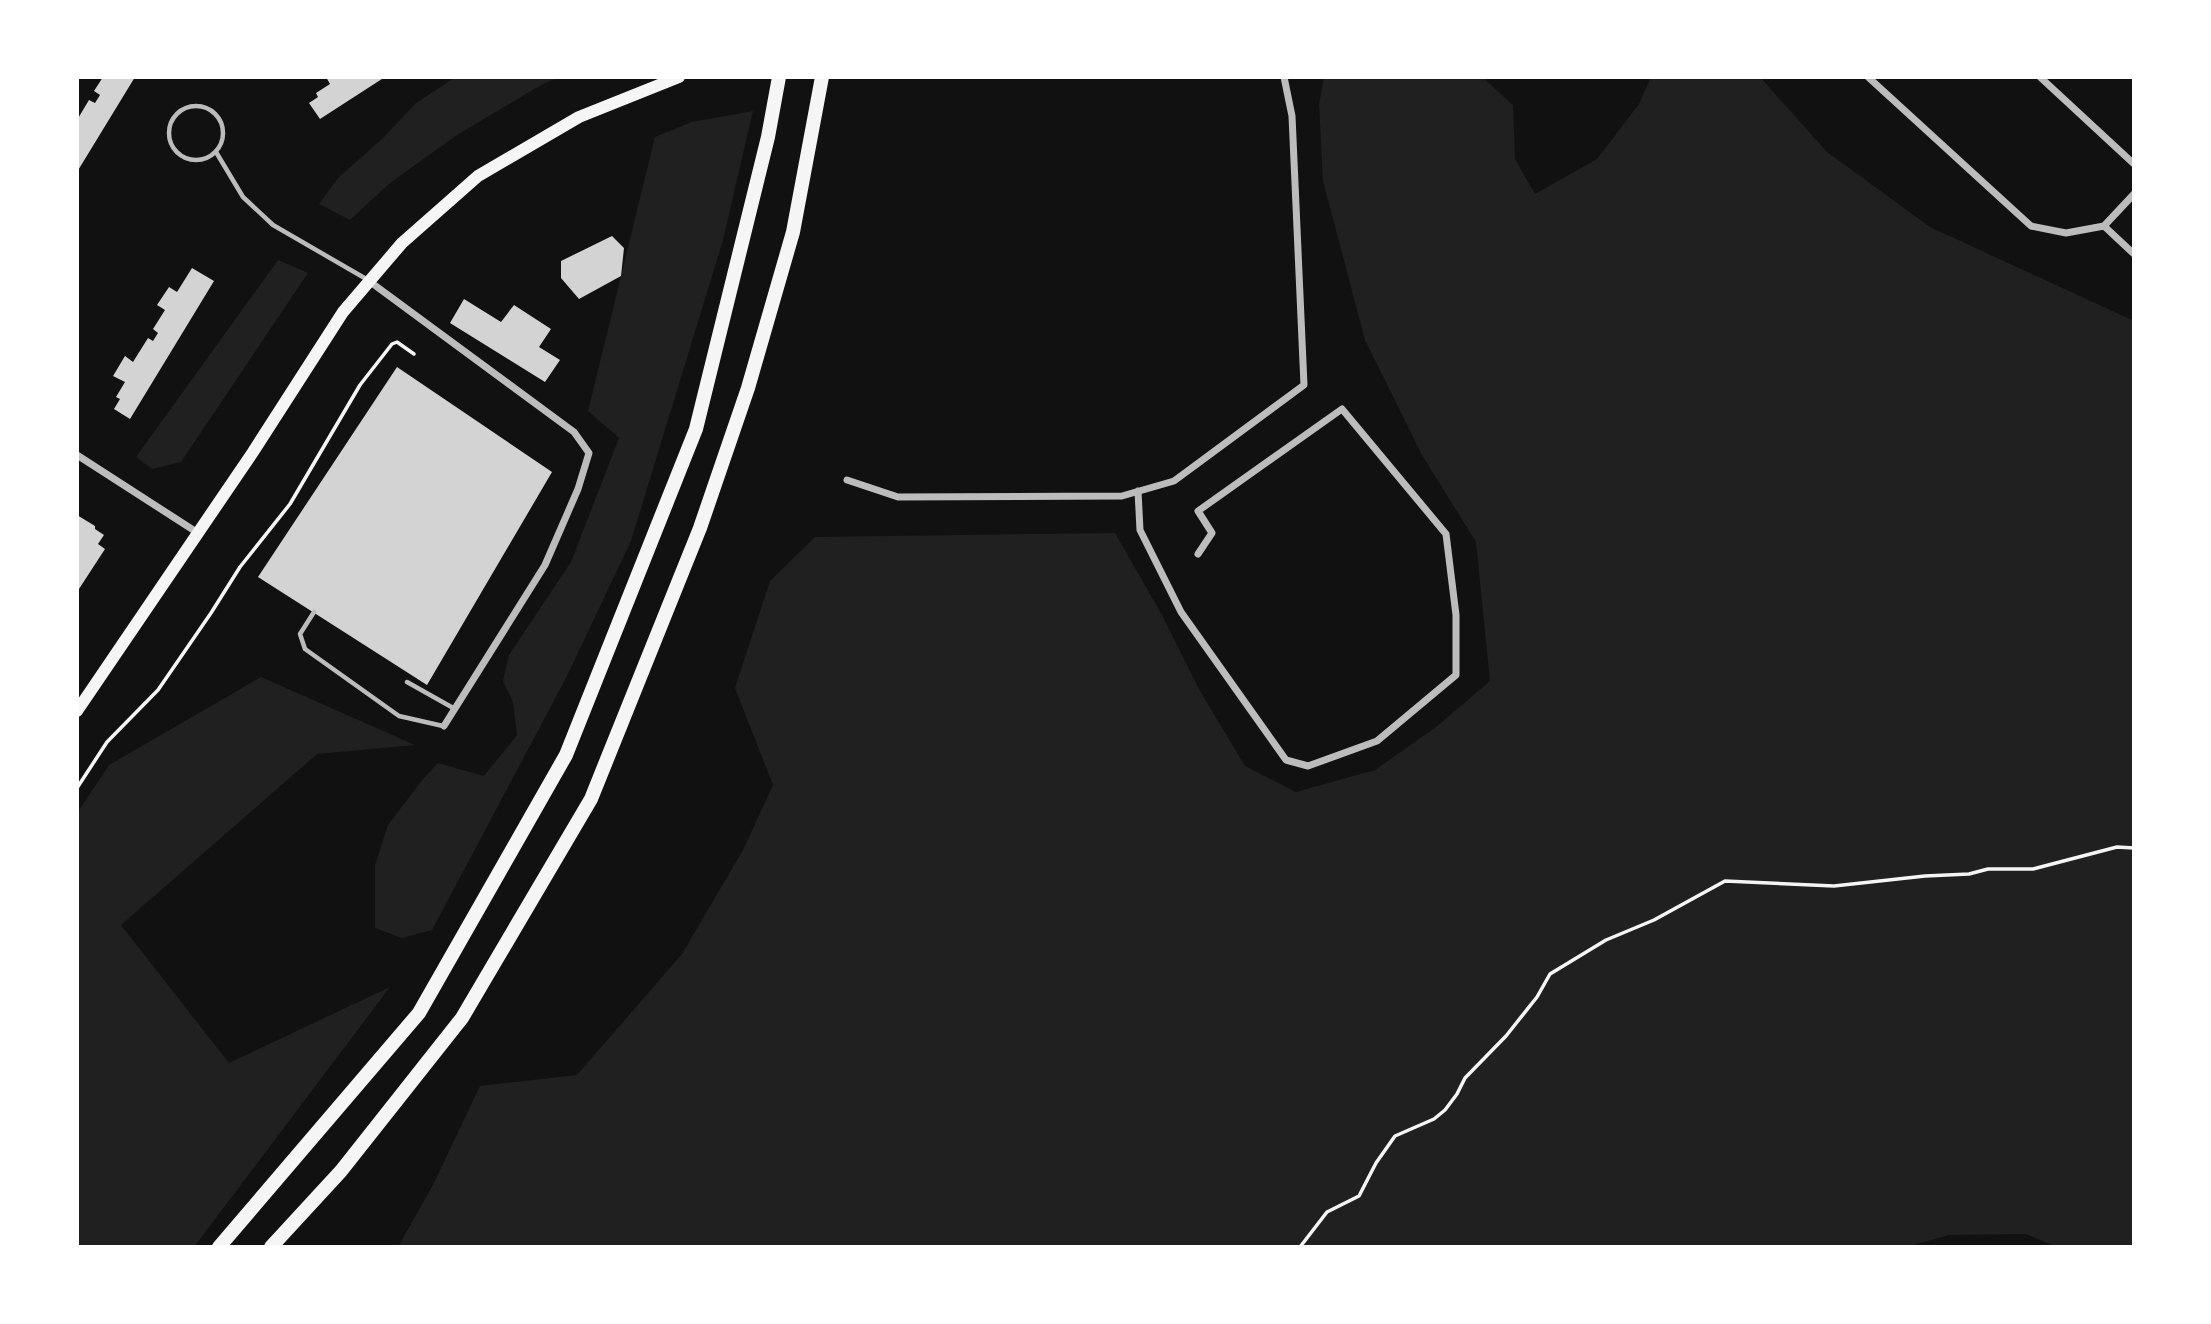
<svg xmlns="http://www.w3.org/2000/svg" width="2211" height="1324" font-family="Jost,sans-serif">
	<style>
		.green { fill: #202020 }
		.building { fill: #d3d3d3 }
		.lines { fill: none; stroke-linecap: round; stroke-linejoin: round }
		.path { stroke: #f5f5f5; stroke-width: 3.5 }
		.service { stroke: #bcbcbc; stroke-width: 4.5 }
		.minor { stroke: #bcbcbc; stroke-width: 7 }
		.secondary { stroke: #f5f5f5; stroke-width: 12 }
		.trunk { stroke: #f5f5f5; stroke-width: 14 }
	</style>
	<rect width="100%" height="100%" fill="#111"/>
	<path class="green" d="M456,77h103l-18,8 -84,50 -67,48 -40,37 -31,-16 19,-26 45,-40 33,-35z
		M1324,77h158l31,28 2,54 20,35 62,-35 42,-55 12,-27h109l67,75 103,75 204,94v926h-77l-31,-13 -77,1 -43,12h-1508l35,-62 47,-99 97,-11 105,-121 61,-104 30,-65 -38,-97 35,-107 45,-44 300,-4 47,82 38,76 45,75 51,26 79,-22 61,-43 54,-46 -14,-139 -54,-87 -57,-115 -42,-159 -4,-77z
		M753,111l-30,129 -92,301 -64,135 -135,254 -30,8 -27,-10v-63l13,-40 35,-46 15,-16 46,13 33,-41 -4,-33 -10,-21 6,-26 62,-93 48,-124 -31,-27 67,-274 37,-15z
		M278,260l30,13 -127,189 -29,7 -16,-12z
		M261,677l154,68 -98,9 -196,171 108,138 161,-76 -196,260h-117v-434l32,-48z"/>
	<path class="building" d="M103,77h32l-58,95v-52l12,-20 6,3 5,-8 -6,-4z
		M326,77h59l-65,42 -11,-16 9,-6 -2,-4 14,-9z
		M612,236l12,12 -3,28 -42,23 -18,-21v-17z
		M192,268l22,13 -84,138 -16,-10 6,-10 -4,-2 9,-15 -12,-6 12,-20 8,6 15,-24 5,3 5,-8 -5,-4 12,-19 -8,-5 12,-18 8,5z
		M464,299l37,23 13,-17 37,24 -12,18 21,13 -15,22 -95,-59z
		M397,367l155,105 -125,213 -169,-108z
		M77,515l18,11v3l9,6 -6,9 7,5 -28,43z"/>
	<g class="lines">
		<path class="path" d="M77,788l30,-46 51,-52 53,-77 29,-46 50,-63 70,-119 32,-41 5,-2 17,12
			M1300,1247l27,-35 32,-16 17,-33 19,-27 39,-17 11,-9 12,-16 8,-16 41,-42 31,-39 13,-23 56,-34 48,-20 71,-39 109,5 91,-10 44,-2 19,-5h45l84,-22 17,1"/>
		<path class="service" d="M169 133a27 27 0 1 1 54 0a27 27 0 1 1-54 0Z
			M216,152l27,45 30,28 95,55
			M314,612l-14,22 5,15 94,67 44,10
			M407,682l48,27"/>
		<path class="minor" d="M1868,77l163,149 35,7 38,-7 30,-32
			M2040,77l94,87
			M2104,226l30,28
			M369,281l205,151 15,21 -11,36 -33,76 -101,161
			M77,455l121,78
			M847,480l51,17 224,-1 52,-15 130,-96 -12,-269 -8,-39
			M1138,491l2,39 41,82 105,148 22,6 69,-25 79,-66v-60l-10,-81 -104,-125 -144,102 14,22 -14,21"/>
		<path class="secondary" d="M77,711l176,-259 90,-140 59,-69 76,-67 101,-59 100,-40"/>
		<path class="trunk" d="M219,1247l200,-234 147,-258 130,-326 72,-292 11,-60
			M271,1247l70,-76 121,-153 129,-219 109,-271 48,-140 45,-156 29,-155"/>
	</g>
	<rect width="2211" height="1324" fill="none" stroke="#ffffff" stroke-width="158"/>
</svg>
